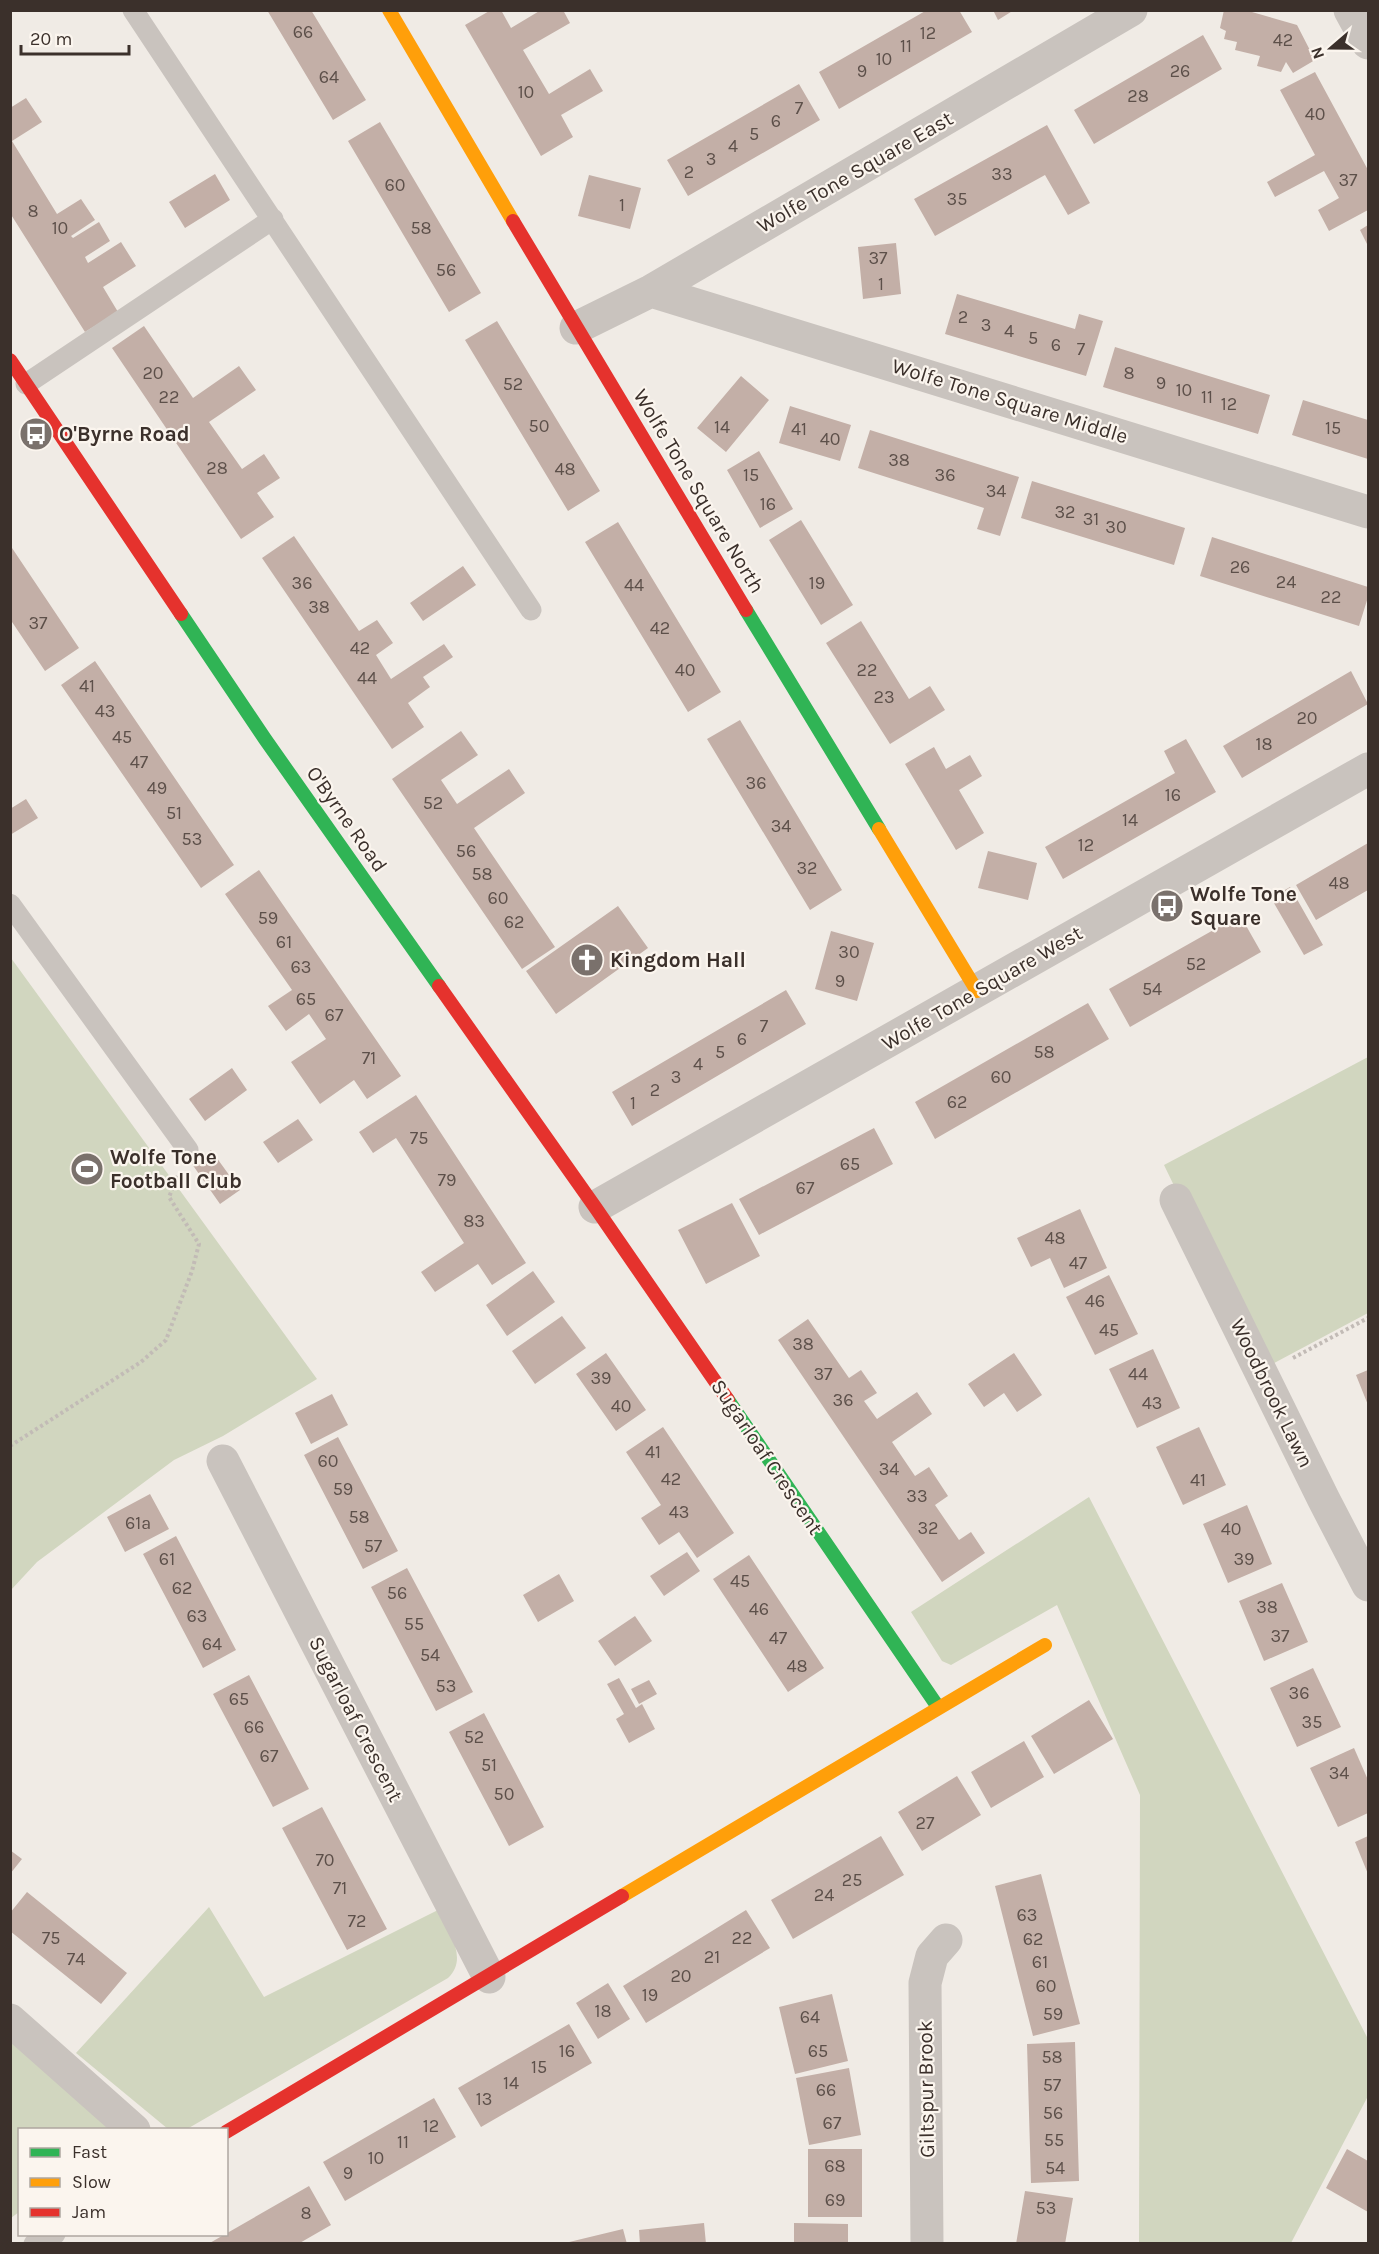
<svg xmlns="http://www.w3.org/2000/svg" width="1379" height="2254" font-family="Karla,sans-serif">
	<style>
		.green { fill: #d1d6bf }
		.building { fill: #c3afa7 }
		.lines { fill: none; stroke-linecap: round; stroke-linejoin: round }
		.path { stroke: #c2bbb6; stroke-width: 4; stroke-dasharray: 3 3; stroke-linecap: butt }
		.lane { stroke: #c9c3be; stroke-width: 21 }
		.street { stroke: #c9c3be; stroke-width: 33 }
		.fast { stroke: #30b455; stroke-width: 14 }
		.slow { stroke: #ff9f0a; stroke-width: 14 }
		.jam { stroke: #e5322d; stroke-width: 14 }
		.labels { text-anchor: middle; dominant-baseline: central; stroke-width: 4.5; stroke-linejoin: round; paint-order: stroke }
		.number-label { font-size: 18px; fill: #5d504a }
		.street-label { font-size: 21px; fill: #3b302b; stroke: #fbf5ee }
		.poi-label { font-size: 21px; font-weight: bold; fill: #3b302b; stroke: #fbf5ee; text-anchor: start }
	</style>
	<rect width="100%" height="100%" fill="#f0ebe5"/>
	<path class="green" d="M11,958l306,421 -94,57 -49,24 -137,102 -26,28z
		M1368,1057v256l-105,56 -99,-204z
		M1089,1497l279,542v57l-77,147h-152l1,-448 -83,-190 -106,60 -9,-4 -31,-49z
		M209,1907l55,90 174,-87c10,21 31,48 10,68l-261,151h-19l-92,-76z
		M11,2040l108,89 -99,1 -1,82 -8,6z"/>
	<path class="building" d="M267,10h44l55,90 -33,20z
		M491,10h10l10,18 30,-18h22l7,13 -47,27 26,44 41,-25 13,22 -42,24 12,22 -32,19 -76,-131z
		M927,10h32l13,22 -133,77 -20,-37z
		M993,10h21l-16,10z
		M1224,10h21l52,15 18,35 -22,13 -7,-11 -5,10 -24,-6 3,-10 -25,-6 2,-8 -13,-3 2,-8 -6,-3z
		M1203,35l19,34 -128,75 -20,-34z
		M1315,72l53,98v40l-39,21 -11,-21 21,-12 -15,-27 -49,26 -8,-15 48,-27 -35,-65z
		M799,84l21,36 -132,76 -21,-36z
		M26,98l16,24 -30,19 45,73 24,-15 14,21 -24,16 2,2 26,-16 11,19 -25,16 3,6 33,-21 15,24 -33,21 15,25 -33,20 -75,-119v-105z
		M380,122l101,171 -32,19 -101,-171z
		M1047,125l43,78 -22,12 -23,-40 -110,61 -21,-37z
		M215,174l15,26 -45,28 -16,-26z
		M589,175l52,13 -11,41 -52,-13z
		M1368,225v21l-8,-16z
		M896,243l5,51 -38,5 -5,-52z
		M957,294l118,35 4,-15 24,7 -17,55 -141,-42z
		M497,321l103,170 -32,20 -103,-171z
		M144,326l49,72 46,-32 17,24 -47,32 33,47 22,-15 16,24 -23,15 17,24 -33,22 -129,-191z
		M1115,347l155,48 -12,39 -155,-47z
		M741,376l28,24 -43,52 -29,-24z
		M1303,400l65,20v39l-76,-24z
		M790,406l61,19 -11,36 -61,-18z
		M870,430l149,47 -19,59 -23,-7 7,-21 -126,-40z
		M759,451l34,58 -33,19 -33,-58z
		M1032,481l153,47 -11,37 -153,-47z
		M801,520l52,85 -32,20 -52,-85z
		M618,522l103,170 -33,20 -103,-170z
		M294,536l65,95 18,-11 16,23 -17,12 15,24 53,-35 9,13 -30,20 7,10 -22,16 16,24 -32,22 -130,-191z
		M1212,537l156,50v10l-9,29 -159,-50z
		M10,545l69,103 -34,23 -35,-52z
		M463,566l13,19 -53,36 -13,-18z
		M861,621l48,78 21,-13 15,24 -55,34 -64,-101z
		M95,661l139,204 -33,23 -140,-203z
		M1351,671l17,33 -126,74 -19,-32z
		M740,720l102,170 -32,20 -103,-171z
		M461,731l17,24 -37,25 16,24 52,-35 16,24 -51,35 81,119 -33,22 -130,-190z
		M1186,739l30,53 -153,87 -18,-32 130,-74 -11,-22z
		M934,747l12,22 24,-14 12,21 -23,14 25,43 -28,17 -51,-86z
		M26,799l12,19 -28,17v-26z
		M1368,843v47l-52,30 -20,-35z
		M988,851l49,12 -9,37 -50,-12z
		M259,870l142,206 -34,23 -13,-19 -34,24 -29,-42 35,-23 -17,-25 -23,17 -18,-25 24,-16 -67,-96z
		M1290,887l33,58 -19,10 -33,-57z
		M618,906l30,42 -92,66 -30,-43z
		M1240,915l21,37 -131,75 -21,-38z
		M831,931l43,12 -17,58 -42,-12z
		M786,990l20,34 -174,102 -20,-34z
		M1088,1003l21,36 -174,100 -20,-37z
		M232,1068l15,22 -42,31 -16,-22z
		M416,1095l110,168 -34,22 -14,-21 -43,28 -14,-20 43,-29 -68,-105 -23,15 -14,-21z
		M298,1119l15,21 -35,23 -15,-21z
		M874,1128l19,36 -134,71 -20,-36z
		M211,1150l29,40 -20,14 -28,-40z
		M732,1203l28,53 -54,28 -28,-54z
		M1080,1209l27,59 -43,20 -14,-30 -19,9 -14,-29z
		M533,1271l22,31 -48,34 -21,-31z
		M1109,1275l29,59 -43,21 -29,-58z
		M562,1316l24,32 -51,36 -23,-33z
		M808,1319l41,59 12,-8 16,23 -13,8 13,18 40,-27 15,22 -40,28 23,34 14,-9 19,29 -13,9 24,35 12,-8 14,21 -43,29 -164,-242z
		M1153,1349l27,59 -43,20 -28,-59z
		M606,1353l40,57 -30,21 -40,-57z
		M1014,1353l28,42 -25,17 -13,-19 -20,14 -16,-23z
		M1368,1370v35l-12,-30z
		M332,1394l16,31 -37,19 -16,-31z
		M663,1427l71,106 -37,25 -18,-26 -20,13 -18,-27 20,-13 -35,-53z
		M1199,1427l27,58 -43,20 -27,-58z
		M338,1437l60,114 -35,18 -59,-114z
		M150,1494l19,35 -44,23 -18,-35z
		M1247,1505l25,59 -44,19 -25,-59z
		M176,1536l60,114 -33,18 -60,-114z
		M687,1552l13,19 -36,25 -14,-20z
		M749,1555l75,113 -36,24 -75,-113z
		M407,1568l66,124 -37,19 -65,-124z
		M559,1574l15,27 -36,21 -15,-27z
		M1282,1583l26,59 -44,19 -25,-60z
		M635,1616l17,25 -37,25 -17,-25z
		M1313,1668l28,59 -44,20 -27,-59z
		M249,1675l60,114 -36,18 -60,-113z
		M619,1678l17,30 6,-4 13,25 -26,14 -13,-24 8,-5 -17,-30z
		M649,1680l8,14 -18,10 -8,-15z
		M1089,1700l24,39 -59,35 -23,-38z
		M484,1713l60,114 -35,19 -60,-114z
		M1024,1741l20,36 -53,31 -20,-36z
		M1354,1748l14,32v33l-30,14 -28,-59z
		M957,1776l24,39 -59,36 -24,-39z
		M322,1807l65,122 -40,21 -65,-122z
		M881,1836l23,39 -111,64 -22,-39z
		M1368,1836v38l-13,-32z
		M10,1850l12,9 -12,15z
		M1041,1874l39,150 -47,12 -38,-150z
		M27,1892l100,81 -26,31 -91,-73v-18z
		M746,1910l24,38 -124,75 -23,-37z
		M608,1983l22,36 -32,20 -22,-36z
		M832,1994l16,67 -53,13 -16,-67z
		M569,2024l23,39 -111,64 -23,-39z
		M1075,2042l4,139 -48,2 -4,-139z
		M849,2068l12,67 -52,10 -13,-67z
		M434,2098l22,39 -111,64 -22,-39z
		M808,2149h54v68h-54z
		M1347,2149l21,12v51l-42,-24z
		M309,2186l22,39 -33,19h-90z
		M1025,2191l48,7 -8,46h-49z
		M704,2223l2,21h-66l-1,-14z
		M794,2223l54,1v20h-54z
		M623,2229l4,15h-62v-1z"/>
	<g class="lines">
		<path class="path" d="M1293,1358l75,-40
			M10,1446l131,-84 25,-22 26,-69 7,-27 -30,-47 9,-22"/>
		<path class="lane" d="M133,10l398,600
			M26,384l247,-165
			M10,904l178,246
			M34,2244l21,-10"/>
		<path class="street" d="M1350,10l18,33
			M651,291l717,221
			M576,328l75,-37 480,-281
			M1176,1200l148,300 44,85
			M595,1207l773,-438
			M223,1461l266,516
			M10,2020l124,110
			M927,2244l-2,-261 7,-27 14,-16"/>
		<path class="fast" d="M746,610l133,219
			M181,614l84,125 174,247
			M728,1400l210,307"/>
		<path class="slow" d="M389,10l124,211
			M879,829l98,162
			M622,1896l423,-251"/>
		<path class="jam" d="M513,221l233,389
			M10,360l171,254
			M439,986l156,221 133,193
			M226,2132l396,-236"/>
	</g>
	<defs>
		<symbol id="bus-disc" viewBox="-11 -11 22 22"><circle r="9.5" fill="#7a716c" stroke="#fbf5ee"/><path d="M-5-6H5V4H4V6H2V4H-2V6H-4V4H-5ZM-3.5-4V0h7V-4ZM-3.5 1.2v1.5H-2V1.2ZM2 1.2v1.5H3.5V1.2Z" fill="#fff"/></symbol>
		<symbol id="church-disc" viewBox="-11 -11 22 22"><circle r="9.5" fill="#7a716c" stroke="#fbf5ee"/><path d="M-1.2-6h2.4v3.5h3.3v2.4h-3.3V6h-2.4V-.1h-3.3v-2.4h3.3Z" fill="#fff"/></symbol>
		<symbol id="stadium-disc" viewBox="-11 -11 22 22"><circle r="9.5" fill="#7a716c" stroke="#fbf5ee"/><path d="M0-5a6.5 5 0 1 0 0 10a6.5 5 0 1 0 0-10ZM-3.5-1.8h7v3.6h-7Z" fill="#fff"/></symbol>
	</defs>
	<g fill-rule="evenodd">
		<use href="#bus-disc" x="17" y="415" width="38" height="38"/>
		<use href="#bus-disc" x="1148" y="887" width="38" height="38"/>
		<use href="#church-disc" x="568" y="941" width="38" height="38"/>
		<use href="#stadium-disc" x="68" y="1150" width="38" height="38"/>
	</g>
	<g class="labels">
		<g class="number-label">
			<text x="303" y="32">66</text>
			<text x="928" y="33">12</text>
			<text x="1283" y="40">42</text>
			<text x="906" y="46">11</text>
			<text x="884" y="59">10</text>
			<text x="862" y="71">9</text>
			<text x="1180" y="71">26</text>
			<text x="329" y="77">64</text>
			<text x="526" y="92">10</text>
			<text x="1138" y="96">28</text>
			<text x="799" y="108">7</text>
			<text x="1315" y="114">40</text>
			<text x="776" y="121">6</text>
			<text x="754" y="134">5</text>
			<text x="733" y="146">4</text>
			<text x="711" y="159">3</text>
			<text x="689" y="172">2</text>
			<text x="1002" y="174">33</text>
			<text x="1348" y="180">37</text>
			<text x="395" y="185">60</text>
			<text x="957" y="199">35</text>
			<text x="622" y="205">1</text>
			<text x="33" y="211">8</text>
			<text x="60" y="228">10</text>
			<text x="421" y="228">58</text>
			<text x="878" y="258">37</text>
			<text x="446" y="270">56</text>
			<text x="881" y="284">1</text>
			<text x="963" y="317">2</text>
			<text x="986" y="325">3</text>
			<text x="1009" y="331">4</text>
			<text x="1033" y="338">5</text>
			<text x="1056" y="345">6</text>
			<text x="1081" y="349">7</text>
			<text x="153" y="373">20</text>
			<text x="1129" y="373">8</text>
			<text x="1161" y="383">9</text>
			<text x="513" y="384">52</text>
			<text x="1184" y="390">10</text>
			<text x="169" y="397">22</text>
			<text x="1207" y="397">11</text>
			<text x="1229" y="404">12</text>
			<text x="539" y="426">50</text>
			<text x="722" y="427">14</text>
			<text x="1333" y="428">15</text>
			<text x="799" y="429">41</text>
			<text x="830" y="439">40</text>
			<text x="899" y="460">38</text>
			<text x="217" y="468">28</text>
			<text x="565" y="469">48</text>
			<text x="751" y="475">15</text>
			<text x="945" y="475">36</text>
			<text x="996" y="491">34</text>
			<text x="768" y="504">16</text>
			<text x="1065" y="512">32</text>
			<text x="1091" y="519">31</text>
			<text x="1116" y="527">30</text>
			<text x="1240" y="567">26</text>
			<text x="1286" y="582">24</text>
			<text x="302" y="583">36</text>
			<text x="817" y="583">19</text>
			<text x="634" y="585">44</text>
			<text x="1331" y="597">22</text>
			<text x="319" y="607">38</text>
			<text x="38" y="623">37</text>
			<text x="660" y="628">42</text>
			<text x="360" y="648">42</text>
			<text x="685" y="670">40</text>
			<text x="867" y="670">22</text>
			<text x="367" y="678">44</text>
			<text x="87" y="686">41</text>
			<text x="884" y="697">23</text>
			<text x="105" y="711">43</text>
			<text x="1307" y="718">20</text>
			<text x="122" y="737">45</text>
			<text x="1264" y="744">18</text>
			<text x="139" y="762">47</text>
			<text x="756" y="783">36</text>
			<text x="157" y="788">49</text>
			<text x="1173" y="795">16</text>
			<text x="433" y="803">52</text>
			<text x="174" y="813">51</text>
			<text x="1130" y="820">14</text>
			<text x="781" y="826">34</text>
			<text x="192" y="839">53</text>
			<text x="1086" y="845">12</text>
			<text x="466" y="851">56</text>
			<text x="807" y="868">32</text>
			<text x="482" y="874">58</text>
			<text x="1339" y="883">48</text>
			<text x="498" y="898">60</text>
			<text x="268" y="918">59</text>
			<text x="514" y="922">62</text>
			<text x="284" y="942">61</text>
			<text x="849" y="952">30</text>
			<text x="1196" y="964">52</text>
			<text x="301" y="967">63</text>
			<text x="840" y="981">9</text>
			<text x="1152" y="989">54</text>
			<text x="306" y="999">65</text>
			<text x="334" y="1015">67</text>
			<text x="764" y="1026">7</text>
			<text x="742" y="1039">6</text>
			<text x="720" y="1052">5</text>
			<text x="1044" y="1052">58</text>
			<text x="369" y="1058">71</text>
			<text x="698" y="1064">4</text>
			<text x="676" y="1077">3</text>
			<text x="1001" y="1077">60</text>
			<text x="655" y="1090">2</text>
			<text x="957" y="1102">62</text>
			<text x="633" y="1103">1</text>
			<text x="419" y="1138">75</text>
			<text x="850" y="1164">65</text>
			<text x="447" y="1180">79</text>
			<text x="805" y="1188">67</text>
			<text x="474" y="1221">83</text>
			<text x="1055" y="1238">48</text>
			<text x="1078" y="1263">47</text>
			<text x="1095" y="1301">46</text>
			<text x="1109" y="1330">45</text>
			<text x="803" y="1344">38</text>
			<text x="823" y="1374">37</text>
			<text x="1138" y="1374">44</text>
			<text x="601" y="1378">39</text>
			<text x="843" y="1400">36</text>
			<text x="1152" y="1403">43</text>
			<text x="621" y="1406">40</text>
			<text x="653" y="1452">41</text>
			<text x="328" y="1461">60</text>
			<text x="889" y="1469">34</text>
			<text x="671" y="1479">42</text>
			<text x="1198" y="1480">41</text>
			<text x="343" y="1489">59</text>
			<text x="917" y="1496">33</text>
			<text x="679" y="1512">43</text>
			<text x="359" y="1517">58</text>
			<text x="138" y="1523">61a</text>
			<text x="928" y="1528">32</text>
			<text x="1231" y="1529">40</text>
			<text x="373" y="1546">57</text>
			<text x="167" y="1559">61</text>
			<text x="1244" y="1559">39</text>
			<text x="740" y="1581">45</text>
			<text x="182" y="1588">62</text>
			<text x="397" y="1593">56</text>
			<text x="1267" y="1607">38</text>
			<text x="759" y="1609">46</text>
			<text x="197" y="1616">63</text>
			<text x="414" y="1624">55</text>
			<text x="1280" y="1636">37</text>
			<text x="778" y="1638">47</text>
			<text x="212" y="1644">64</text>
			<text x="430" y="1655">54</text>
			<text x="797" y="1666">48</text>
			<text x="446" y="1686">53</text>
			<text x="1299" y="1693">36</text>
			<text x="239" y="1699">65</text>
			<text x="1312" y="1722">35</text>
			<text x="254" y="1727">66</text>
			<text x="474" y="1737">52</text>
			<text x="269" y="1756">67</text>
			<text x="489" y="1765">51</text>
			<text x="1339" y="1773">34</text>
			<text x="504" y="1794">50</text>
			<text x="925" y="1823">27</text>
			<text x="325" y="1860">70</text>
			<text x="852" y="1880">25</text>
			<text x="340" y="1888">71</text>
			<text x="824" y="1895">24</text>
			<text x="1027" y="1915">63</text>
			<text x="357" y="1921">72</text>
			<text x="51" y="1938">75</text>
			<text x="742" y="1938">22</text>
			<text x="1033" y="1939">62</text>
			<text x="712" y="1957">21</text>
			<text x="76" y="1959">74</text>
			<text x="1040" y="1962">61</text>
			<text x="681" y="1976">20</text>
			<text x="1046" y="1986">60</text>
			<text x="650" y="1995">19</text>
			<text x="603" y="2011">18</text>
			<text x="1053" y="2014">59</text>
			<text x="810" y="2017">64</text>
			<text x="567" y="2051">16</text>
			<text x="818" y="2051">65</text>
			<text x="1052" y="2057">58</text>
			<text x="539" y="2067">15</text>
			<text x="511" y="2083">14</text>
			<text x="1052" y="2085">57</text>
			<text x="826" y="2090">66</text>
			<text x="484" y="2099">13</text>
			<text x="1053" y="2113">56</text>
			<text x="832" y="2123">67</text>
			<text x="431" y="2126">12</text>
			<text x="1054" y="2140">55</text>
			<text x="403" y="2142">11</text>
			<text x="376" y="2158">10</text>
			<text x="835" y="2166">68</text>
			<text x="1055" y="2168">54</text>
			<text x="348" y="2173">9</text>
			<text x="835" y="2200">69</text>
			<text x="1046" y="2208">53</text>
			<text x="306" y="2213">8</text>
		</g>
		<g class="street-label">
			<text transform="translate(855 172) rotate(-30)">Wolfe Tone Square East</text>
			<text transform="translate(1010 401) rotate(17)">Wolfe Tone Square Middle</text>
			<text transform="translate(699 491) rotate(59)">Wolfe Tone Square North</text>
			<text transform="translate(347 819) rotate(55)">O'Byrne Road</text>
			<text transform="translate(982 988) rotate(-30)">Wolfe Tone Square West</text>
			<text transform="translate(1272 1393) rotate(64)">Woodbrook Lawn</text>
			<text transform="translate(767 1457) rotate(56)">Sugarloaf Crescent</text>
			<text transform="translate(356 1719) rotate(63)">Sugarloaf Crescent</text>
			<text transform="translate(926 2089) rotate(-91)">Giltspur Brook</text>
		</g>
		<g class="poi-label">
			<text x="59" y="434">O'Byrne Road</text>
			<text x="1190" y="894">Wolfe Tone<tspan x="1190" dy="24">Square</tspan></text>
			<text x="610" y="960">Kingdom Hall</text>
			<text x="110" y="1157">Wolfe Tone<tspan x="110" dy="24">Football Club</tspan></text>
		</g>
	</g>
	<rect width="1379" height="2254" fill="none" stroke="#3b302b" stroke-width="24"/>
	<rect x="18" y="2128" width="210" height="108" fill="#fbf5ee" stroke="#aea6a0" stroke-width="1.5"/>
	<rect x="30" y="2148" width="30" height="9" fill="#30b455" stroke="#aea6a0" stroke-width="1.5"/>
	<text x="72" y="2158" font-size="18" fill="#3b302b">Fast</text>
	<rect x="30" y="2178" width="30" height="9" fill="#ff9f0a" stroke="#aea6a0" stroke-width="1.5"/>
	<text x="72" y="2188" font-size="18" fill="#3b302b">Slow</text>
	<rect x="30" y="2208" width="30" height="9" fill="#e5322d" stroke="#aea6a0" stroke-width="1.5"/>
	<text x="72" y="2218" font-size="18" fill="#3b302b">Jam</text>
	<g transform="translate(1331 48) rotate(250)" stroke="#fbf5ee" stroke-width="4.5" paint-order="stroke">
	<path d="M0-4.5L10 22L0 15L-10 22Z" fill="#3b302b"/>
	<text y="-9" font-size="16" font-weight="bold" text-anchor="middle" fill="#3b302b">N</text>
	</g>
	<path d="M21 45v9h108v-9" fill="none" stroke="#3b302b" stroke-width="3"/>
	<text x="30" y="45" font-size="18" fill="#3b302b" stroke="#fbf5ee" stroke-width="4.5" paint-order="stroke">20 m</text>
</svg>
